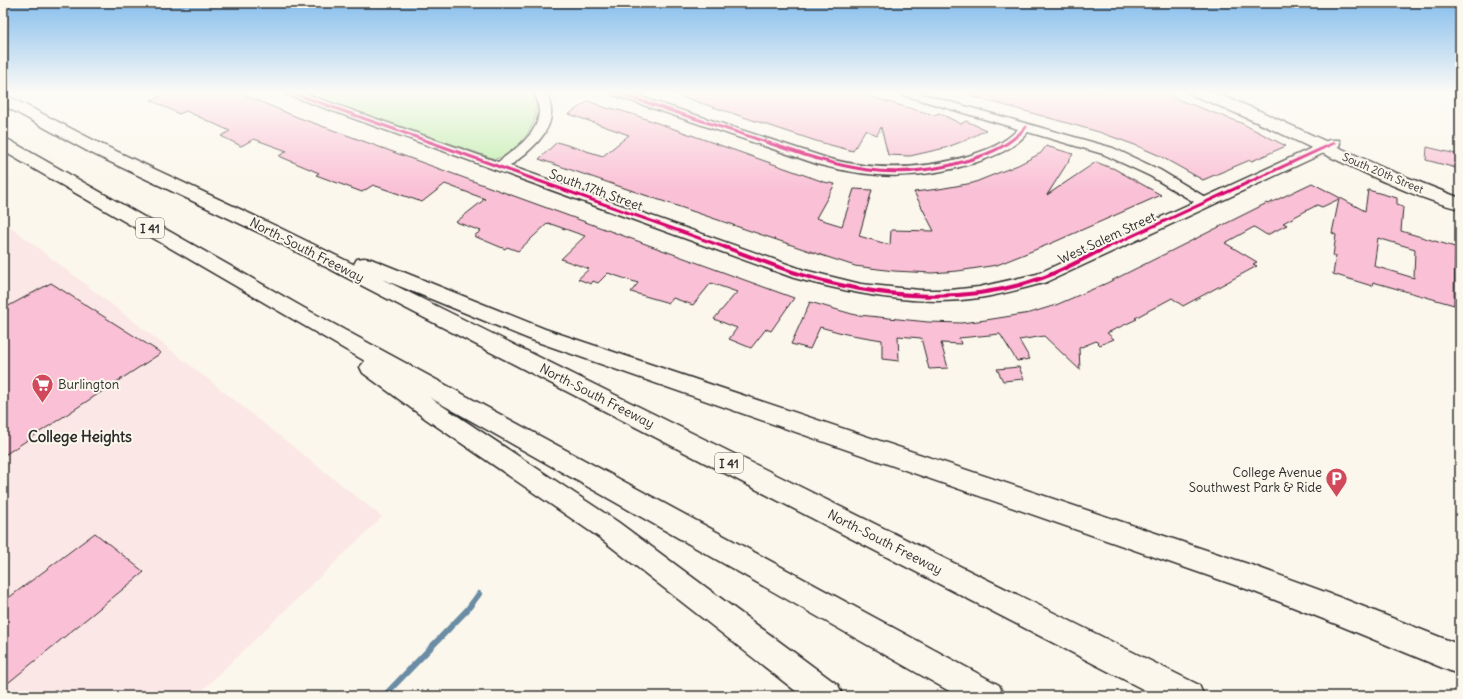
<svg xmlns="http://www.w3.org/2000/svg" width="1463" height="699" font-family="Delius,sans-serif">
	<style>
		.built { fill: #fbe7e5 }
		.green { fill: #bfedac; stroke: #758c6c }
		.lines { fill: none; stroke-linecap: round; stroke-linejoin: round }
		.stream { stroke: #6b8ca4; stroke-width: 6 }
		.building { fill: #fac1d6; stroke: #2b2b2b; fill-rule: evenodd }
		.minor-casing { stroke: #2b2b2b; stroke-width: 3 }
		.tertiary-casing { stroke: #2b2b2b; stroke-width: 3 }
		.motorway-casing { stroke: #2b2b2b; stroke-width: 3 }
		.minor { fill: #fbf7ec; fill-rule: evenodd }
		.tertiary { fill: #fbf7ec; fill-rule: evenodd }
		.motorway { fill: #fbf7ec; fill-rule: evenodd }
		.cycleway-far1-casing { stroke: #fbf7ec; stroke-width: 5 }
		.cycleway-casing { stroke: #fbf7ec; stroke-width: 6 }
		.cycleway-far1 { stroke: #d6006c; stroke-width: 3 }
		.cycleway { stroke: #d6006c; stroke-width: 4 }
		.labels { text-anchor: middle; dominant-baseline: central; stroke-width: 4; stroke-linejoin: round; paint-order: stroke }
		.far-street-label { font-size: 11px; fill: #2b2b2b; stroke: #fbf7ec }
		.shield { fill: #fbf7ec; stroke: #696865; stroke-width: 1 }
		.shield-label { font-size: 12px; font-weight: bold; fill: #2b2b2b }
		.street-label { font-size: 13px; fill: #2b2b2b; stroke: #fbf7ec }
		.poi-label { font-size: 13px; fill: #2b2b2b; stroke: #fbf7ec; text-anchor: start }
		.quarter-label { font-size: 15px; font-weight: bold; fill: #2b2b2b; stroke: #fbf7ec }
	</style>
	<rect width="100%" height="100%" fill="#fbf7ec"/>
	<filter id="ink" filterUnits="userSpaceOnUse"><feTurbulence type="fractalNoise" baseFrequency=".025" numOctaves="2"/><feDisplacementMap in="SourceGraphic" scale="8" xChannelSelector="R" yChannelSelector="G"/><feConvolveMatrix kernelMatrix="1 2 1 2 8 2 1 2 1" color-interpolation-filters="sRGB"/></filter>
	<g filter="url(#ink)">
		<path class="built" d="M3,221l169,130 210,166 -186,179h-193z"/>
		<path class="green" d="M302,92h231c1,5 4,12 3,18 -1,20 -21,45 -41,49z"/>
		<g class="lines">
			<path class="stream" d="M384,696l83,-86 12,-16"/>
		</g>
		<path class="building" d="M171,92h66l60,25 497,181 -23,33 -5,-2 -15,19 -22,-9 8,-11 -23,-9 23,-27 -26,-9 -18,22 -20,-7 -4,5 -38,-11 7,-9 -30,-10 -10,10 -5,-2 -2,3 -13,-5 11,-10 -28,-10 24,-23 -37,-13 -30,28 -11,-4 -2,2 -31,-13 7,-5 -25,-9 29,-23 -40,-15 -23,18 -49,-17 -11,7 -46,-17 3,-2 -40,-17 8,-5 -33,-12 -13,7 -20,-10 9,-5 -44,-20 -7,3 -28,-14z
			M675,92h178l81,23 5,-2 22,11 5,-3 20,9 -20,10 -21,8 -35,8 -22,-1 -7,-28 -4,8 -12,-5 -12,21 -34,-9 -145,-48z
			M969,92h188l82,30 47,24 -34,15 -2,-1 -47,20 -45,-25 -23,-10 -36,-13 -131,-37z
			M588,101l21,8 2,-1 21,6 192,68 11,2 -19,34 26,8 12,-37 18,1 -13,46 31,9 1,-15 43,1 -20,-39 25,-3 34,-6 45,-18 23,-12 5,-7 27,8 -26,41 49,-33 15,6h2l48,27 -109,48 -55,22 -39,6 -26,2 -38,-2 -39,-5 -34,-11 -282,-96 18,-17 46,14 26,-21 -60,-21z
			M1427,147l33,8v14l-34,-9z
			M1312,183l53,28 3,-21 29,8v7l6,2 -2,24 54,16 -1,58 -81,-23 -1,4 -39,-12 3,-18h-3l3,-21 -4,-2 7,-34 -17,8 -5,-2 -34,18 4,2 -20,10 -13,-8 -29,16 32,19 -4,2 4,2 -74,40 -11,-8 -37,20 2,1 -30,14 7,6 -14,6 -4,-4 -17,7 1,22 -36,-34 -25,4 11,19 -13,2 -17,-27 -41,4 2,6 -20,-1 7,25 -19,1 -8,-31 -23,-2 1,25 -17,-2v-19l-36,-6 -26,-7 -10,22 -19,-5 19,-42 49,14v-1l69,7 33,1 25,-3 44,-7 26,-8 51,-22 160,-80 1,1zM1378,238l37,11 -1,29 -40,-12z
			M51,283l110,70 -158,103v-147z
			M1019,367l5,12 -21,2 -6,-12z
			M95,533l49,39 -141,115v-85z"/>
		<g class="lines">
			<defs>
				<path id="minor" d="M284,92h16l198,70c17,-13 41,-28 41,-51 0,-6 -3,-13 -4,-19h12c1,5 4,12 4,18 2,24 -24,43 -41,56l294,104 57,14 59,6h30l29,-3 58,-13 157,-72 -44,-26 -47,-22 -75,-22c-14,17 -33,24 -54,31 -55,17 -99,16 -154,2l-209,-71 -2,-2h16l205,67c47,12 91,11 138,-3 19,-6 36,-12 50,-27l-118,-35 -2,-2h17l198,56 47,22 45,27 124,-57h10l1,3 -1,3 -292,136c-22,6 -44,12 -68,16 -63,9 -124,-4 -185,-20l-508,-184z"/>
				<path id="tertiary" d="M1189,92h21l13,4 39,16 124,57 74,29v11c-27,-6 -54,-18 -80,-29 -63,-28 -124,-61 -188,-85z"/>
				<path id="motorway" d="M3,94l5,2 93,48 177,83 77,38 -1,-1 3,-5 7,-1 7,1 174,70 709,237 90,33 116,46v30l-124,-51 -84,-33 -723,-252 -147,-60 817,406 5,11h-48l-892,-461 -175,-83 -86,-47z
					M3,139l6,1 295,168 695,377 5,11h-46l-529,-299 189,125 220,163 5,11h-41l-202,-158 -174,-119 -63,-46 -3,-6 5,-6 -362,-210z"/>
			</defs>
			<use href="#minor" class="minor-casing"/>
			<use href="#tertiary" class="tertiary-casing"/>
			<use href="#motorway" class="motorway-casing"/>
			<use href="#minor" class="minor"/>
			<use href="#tertiary" class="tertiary"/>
			<use href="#motorway" class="motorway"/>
			<defs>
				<path id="cycleway-far1" d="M290,92l437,156
					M615,92c44,15 88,29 133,44 81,27 135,51 221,24 23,-7 41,-15 57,-33
					M1106,248l228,-105"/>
				<path id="cycleway" d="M725,247c24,9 49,19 74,27 77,24 165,32 243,4 22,-8 44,-21 66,-31"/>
			</defs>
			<use href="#cycleway-far1" class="cycleway-far1-casing"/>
			<use href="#cycleway" class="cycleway-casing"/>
			<use href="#cycleway-far1" class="cycleway-far1"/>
			<use href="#cycleway" class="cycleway"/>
		</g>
	</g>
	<linearGradient id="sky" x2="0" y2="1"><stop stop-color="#87beed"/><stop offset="0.49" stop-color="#fdfbf6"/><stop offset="1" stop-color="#fdfbf6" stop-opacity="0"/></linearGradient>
	<rect width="1463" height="189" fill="url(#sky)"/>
	<defs>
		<symbol id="supermarket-pin" viewBox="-11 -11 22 30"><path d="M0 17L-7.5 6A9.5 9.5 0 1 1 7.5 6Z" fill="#d1495b" stroke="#fbf7ec"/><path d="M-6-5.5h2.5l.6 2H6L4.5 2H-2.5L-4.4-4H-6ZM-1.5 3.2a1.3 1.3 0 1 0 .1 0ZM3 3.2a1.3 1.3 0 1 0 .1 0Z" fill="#fff"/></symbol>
		<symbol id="parking-pin" viewBox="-11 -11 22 30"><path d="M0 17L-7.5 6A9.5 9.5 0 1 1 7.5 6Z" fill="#d1495b" stroke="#fbf7ec"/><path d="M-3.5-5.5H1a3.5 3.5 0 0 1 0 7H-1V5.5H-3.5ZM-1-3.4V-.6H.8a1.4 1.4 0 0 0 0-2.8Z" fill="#fff"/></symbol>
	</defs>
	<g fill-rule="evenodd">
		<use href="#supermarket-pin" x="30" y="372" width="25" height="34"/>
		<use href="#parking-pin" x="1324" y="466" width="25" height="34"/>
	</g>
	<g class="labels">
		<g class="far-street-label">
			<text transform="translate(1383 173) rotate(23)">South 20th Street</text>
		</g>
		<g class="shield">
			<rect x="136" y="218" width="28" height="20" rx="3"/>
			<rect x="715" y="453" width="28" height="20" rx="3"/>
		</g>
		<g class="shield-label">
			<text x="150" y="228">I 41</text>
			<text x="729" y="463">I 41</text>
		</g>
		<g class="street-label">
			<text transform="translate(596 190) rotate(20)">South 17th Street</text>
			<text transform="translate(1107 238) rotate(-25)">West Salem Street</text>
			<text transform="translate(307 250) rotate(27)">North-South Freeway</text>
			<text transform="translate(597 396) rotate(27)">North-South Freeway</text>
			<text transform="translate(885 542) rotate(27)">North-South Freeway</text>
		</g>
		<g class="poi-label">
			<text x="58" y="384">Burlington</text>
			<text x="1322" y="472" text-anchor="end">College Avenue<tspan x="1322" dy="15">Southwest Park &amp; Ride</tspan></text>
		</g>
		<g class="quarter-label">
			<text x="80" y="436">College Heights</text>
		</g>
	</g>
	<rect width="1463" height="699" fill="none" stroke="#fbf7ec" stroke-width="16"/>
	<rect x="8" y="8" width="1447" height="683" fill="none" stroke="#2b2b2b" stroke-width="1.5" filter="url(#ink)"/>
</svg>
